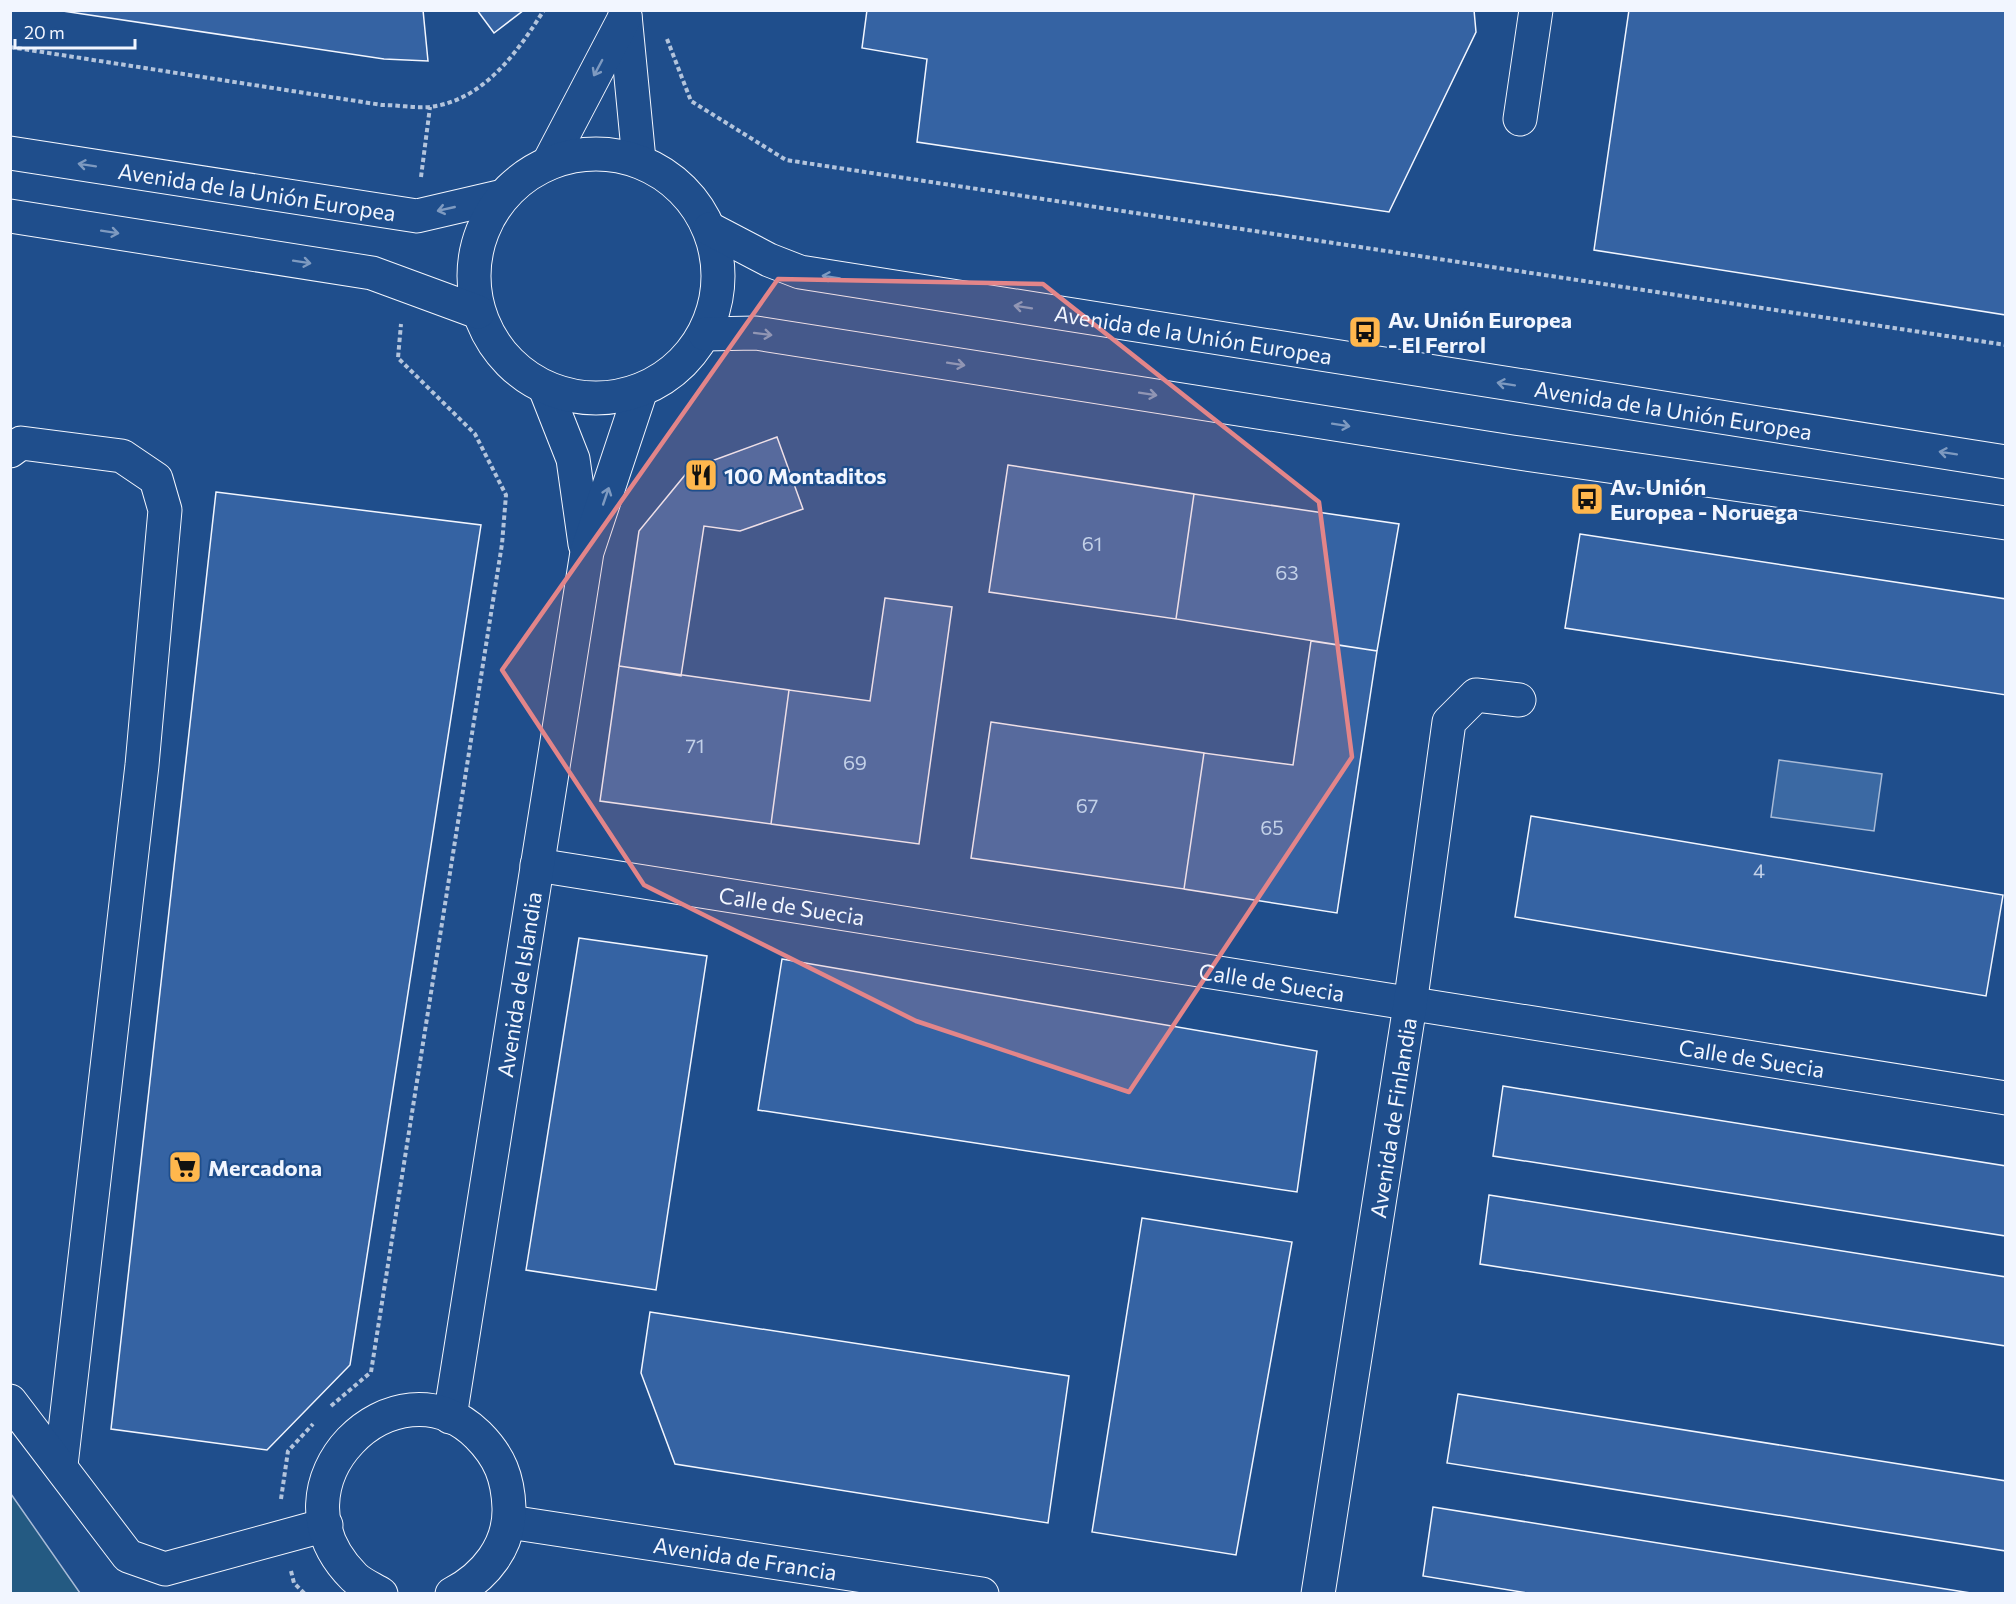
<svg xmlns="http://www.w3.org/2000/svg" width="2016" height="1604" font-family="Commissioner,sans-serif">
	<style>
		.green { fill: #245a82; stroke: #a8bbd7; stroke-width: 1.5 }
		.water { fill: #3b69a3; stroke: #a8bbd7; stroke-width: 1.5 }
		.building { fill: #3563a3; stroke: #f2f6ff; stroke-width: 1.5 }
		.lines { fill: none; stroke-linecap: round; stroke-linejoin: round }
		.minor-casing { stroke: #f2f6ff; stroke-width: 35 }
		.major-casing { stroke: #f2f6ff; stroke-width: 35 }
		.path { stroke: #b3c4dc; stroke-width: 4; stroke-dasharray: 4.5 3; stroke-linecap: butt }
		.minor { stroke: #1f4e8c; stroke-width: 33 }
		.major { stroke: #1f4e8c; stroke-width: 33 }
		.oneway { stroke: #7e9ac0 }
		.marked { fill: #e38589; fill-opacity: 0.2; stroke: #e38589; stroke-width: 4.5; stroke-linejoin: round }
		.labels { text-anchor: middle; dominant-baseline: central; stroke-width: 4.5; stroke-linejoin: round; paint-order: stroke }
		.number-label { font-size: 20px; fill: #c3d1e8 }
		.street-label { font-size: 22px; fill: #f2f6ff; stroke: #1f4e8c }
		.poi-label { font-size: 22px; font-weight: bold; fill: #f2f6ff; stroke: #1f4e8c; text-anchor: start }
	</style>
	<rect width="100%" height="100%" fill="#1f4e8c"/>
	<path class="green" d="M10,1494h1l69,99h-69z"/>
	<path class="water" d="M1779,760l103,14 -8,57 -103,-14z"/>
	<path class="building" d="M56,10h367l5,51 -44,-2z
		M477,10h47l-30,23z
		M867,10h607l2,22 -87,180 -472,-70 10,-83 -65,-11z
		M1629,10h377v305l-412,-65z
		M777,437l26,72 -63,22 -36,-5 -23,150 -62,-10 20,-135 51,-62z
		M1008,465l186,29 -18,125 -187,-27z
		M216,492l265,33 -131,840 -83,85 -156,-21z
		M1194,494l205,30 -22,127 -201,-32z
		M1580,534l426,65v96l-441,-67z
		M885,598l67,9 -33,237 -148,-20 18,-134 81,11z
		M1311,641l66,10 -40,262 -153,-24 20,-136 89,12z
		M619,666l170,24 -18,134 -171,-23z
		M991,722l213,31 -20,136 -213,-31z
		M1531,816l472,79 -17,101 -471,-79z
		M579,938l128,18 -51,334 -130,-20z
		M782,959l535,92 -20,141 -539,-82z
		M1503,1086l503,80v70l-513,-80z
		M1489,1195l517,82v69l-526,-82z
		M1142,1218l150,24 -56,313 -144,-23z
		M650,1312l419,64 -21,147 -373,-59 -34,-91z
		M1458,1394l548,87v70l-559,-88z
		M1433,1507l544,87h-444l-110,-18z"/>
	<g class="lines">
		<defs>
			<g id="minor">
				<path d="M625,15l14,145"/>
				<path d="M1520,119l16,-109"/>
				<path d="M549,162l76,-145"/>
				<path d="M545,388l28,71 12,85"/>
				<path d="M10,451l11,-8 101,13 34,23 9,31 -23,255 -81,700"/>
				<path id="s1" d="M537,865l1469,233"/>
				<path d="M10,1401l118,155 37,13 161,-44"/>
				<path id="s2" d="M450,1417l137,-865 54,-162"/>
				<path id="s3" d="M510,1522l472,72"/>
				<path d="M381,1594c-8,-5 -20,-10 -27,-17 -93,-93 42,-223 124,-142 22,22 30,43 31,73 1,38 -24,69 -57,86"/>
				<path id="s4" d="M1318,1594l92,-589 39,-283 27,-27 43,5"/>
			</g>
			<g id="major">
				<path id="s5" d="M10,153l407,63 86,-20"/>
				<circle cx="596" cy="276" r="122"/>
				<path d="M10,216l362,57 106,39"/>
				<path id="s6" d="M710,229l59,31 31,12 1206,190"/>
				<path d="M705,334l51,-1 756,119 494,71"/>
			</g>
		</defs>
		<use href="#minor" class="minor-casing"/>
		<use href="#major" class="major-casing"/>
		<path class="path" d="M667,39l24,62 95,59 1220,185
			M10,47l372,58c15,0 32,3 47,2 54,-6 88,-54 115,-97
			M421,177l9,-70
			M331,1406l40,-34 131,-828 4,-49 -31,-61 -77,-76 3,-34
			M281,1499l7,-48 25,-27
			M291,1571l3,12 11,11"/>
		<use href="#minor" class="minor"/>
		<use href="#major" class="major"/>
	</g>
	<defs><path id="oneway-shaft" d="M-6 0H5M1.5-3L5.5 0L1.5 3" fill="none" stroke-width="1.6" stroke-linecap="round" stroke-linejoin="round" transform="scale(1.5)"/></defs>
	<g class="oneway">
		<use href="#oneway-shaft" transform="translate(598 68) rotate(118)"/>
		<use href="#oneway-shaft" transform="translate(87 165) rotate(-171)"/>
		<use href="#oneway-shaft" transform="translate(446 209) rotate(167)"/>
		<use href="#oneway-shaft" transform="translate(110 232) rotate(9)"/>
		<use href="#oneway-shaft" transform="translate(302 262) rotate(9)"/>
		<use href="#oneway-shaft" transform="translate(831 277) rotate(-171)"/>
		<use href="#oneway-shaft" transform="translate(1023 307) rotate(-171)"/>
		<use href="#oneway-shaft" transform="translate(763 334) rotate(7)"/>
		<use href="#oneway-shaft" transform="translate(956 364) rotate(9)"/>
		<use href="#oneway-shaft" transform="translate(1506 384) rotate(-171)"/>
		<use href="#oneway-shaft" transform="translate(1148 394) rotate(9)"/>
		<use href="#oneway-shaft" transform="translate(1341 425) rotate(9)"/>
		<use href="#oneway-shaft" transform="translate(1948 453) rotate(-171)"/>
		<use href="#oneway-shaft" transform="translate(606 496) rotate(-71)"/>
	</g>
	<path class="marked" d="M778,279l265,5 276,218 33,255 -223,335 -213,-71 -272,-136 -142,-215z"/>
	<defs>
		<symbol id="bus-square" viewBox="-11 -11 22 22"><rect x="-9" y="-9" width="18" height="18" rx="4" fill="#ffb74d" stroke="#1f4e8c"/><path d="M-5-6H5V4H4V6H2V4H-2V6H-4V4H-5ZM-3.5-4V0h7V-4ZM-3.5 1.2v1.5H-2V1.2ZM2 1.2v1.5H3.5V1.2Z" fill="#111"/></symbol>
		<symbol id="restaurant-square" viewBox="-11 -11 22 22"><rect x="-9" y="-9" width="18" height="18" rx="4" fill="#ffb74d" stroke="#1f4e8c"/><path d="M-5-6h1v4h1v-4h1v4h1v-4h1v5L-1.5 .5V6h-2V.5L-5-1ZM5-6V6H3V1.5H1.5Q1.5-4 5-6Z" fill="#111"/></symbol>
		<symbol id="supermarket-square" viewBox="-11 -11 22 22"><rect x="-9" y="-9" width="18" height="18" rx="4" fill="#ffb74d" stroke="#1f4e8c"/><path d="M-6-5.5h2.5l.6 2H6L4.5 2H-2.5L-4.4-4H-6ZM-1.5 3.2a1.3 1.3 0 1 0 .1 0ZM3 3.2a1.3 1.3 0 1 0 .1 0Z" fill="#111"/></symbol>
	</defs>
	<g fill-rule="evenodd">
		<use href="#bus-square" x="1346" y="313" width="38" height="38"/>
		<use href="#restaurant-square" x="682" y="456" width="38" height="38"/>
		<use href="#bus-square" x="1568" y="480" width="38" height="38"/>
		<use href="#supermarket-square" x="166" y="1148" width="38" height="38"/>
	</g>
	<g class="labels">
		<g class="number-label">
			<text x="1092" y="543">61</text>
			<text x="1287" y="572">63</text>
			<text x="695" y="745">71</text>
			<text x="855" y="762">69</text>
			<text x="1087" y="805">67</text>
			<text x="1272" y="827">65</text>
			<text x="1759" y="870">4</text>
		</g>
		<g class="street-label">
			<text stroke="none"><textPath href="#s5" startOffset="250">Avenida de la Unión Europea</textPath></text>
			<text stroke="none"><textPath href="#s6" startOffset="498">Avenida de la Unión Europea</textPath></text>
			<text stroke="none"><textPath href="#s6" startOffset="984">Avenida de la Unión Europea</textPath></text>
			<text stroke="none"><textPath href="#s1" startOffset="258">Calle de Suecia</textPath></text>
			<text stroke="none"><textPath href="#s1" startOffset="744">Calle de Suecia</textPath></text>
			<text stroke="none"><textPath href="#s2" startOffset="438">Avenida de Islandia</textPath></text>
			<text stroke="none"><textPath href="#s1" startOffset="1230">Calle de Suecia</textPath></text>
			<text stroke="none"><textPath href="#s4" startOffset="482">Avenida de Finlandia</textPath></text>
			<text stroke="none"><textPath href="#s3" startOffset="238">Avenida de Francia</textPath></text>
		</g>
		<g class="poi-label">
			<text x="1388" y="319">Av. Unión Europea<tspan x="1388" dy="25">- El Ferrol</tspan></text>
			<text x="724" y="475">100 Montaditos</text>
			<text x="1610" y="486">Av. Unión<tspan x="1610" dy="25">Europea - Noruega</tspan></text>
			<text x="208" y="1167">Mercadona</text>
		</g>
	</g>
	<rect width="2016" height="1604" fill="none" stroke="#f2f6ff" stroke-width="24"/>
	<path d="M15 39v9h120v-9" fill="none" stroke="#f2f6ff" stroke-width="3"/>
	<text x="24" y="39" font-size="18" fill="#f2f6ff" stroke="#1f4e8c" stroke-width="4.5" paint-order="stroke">20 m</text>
</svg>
